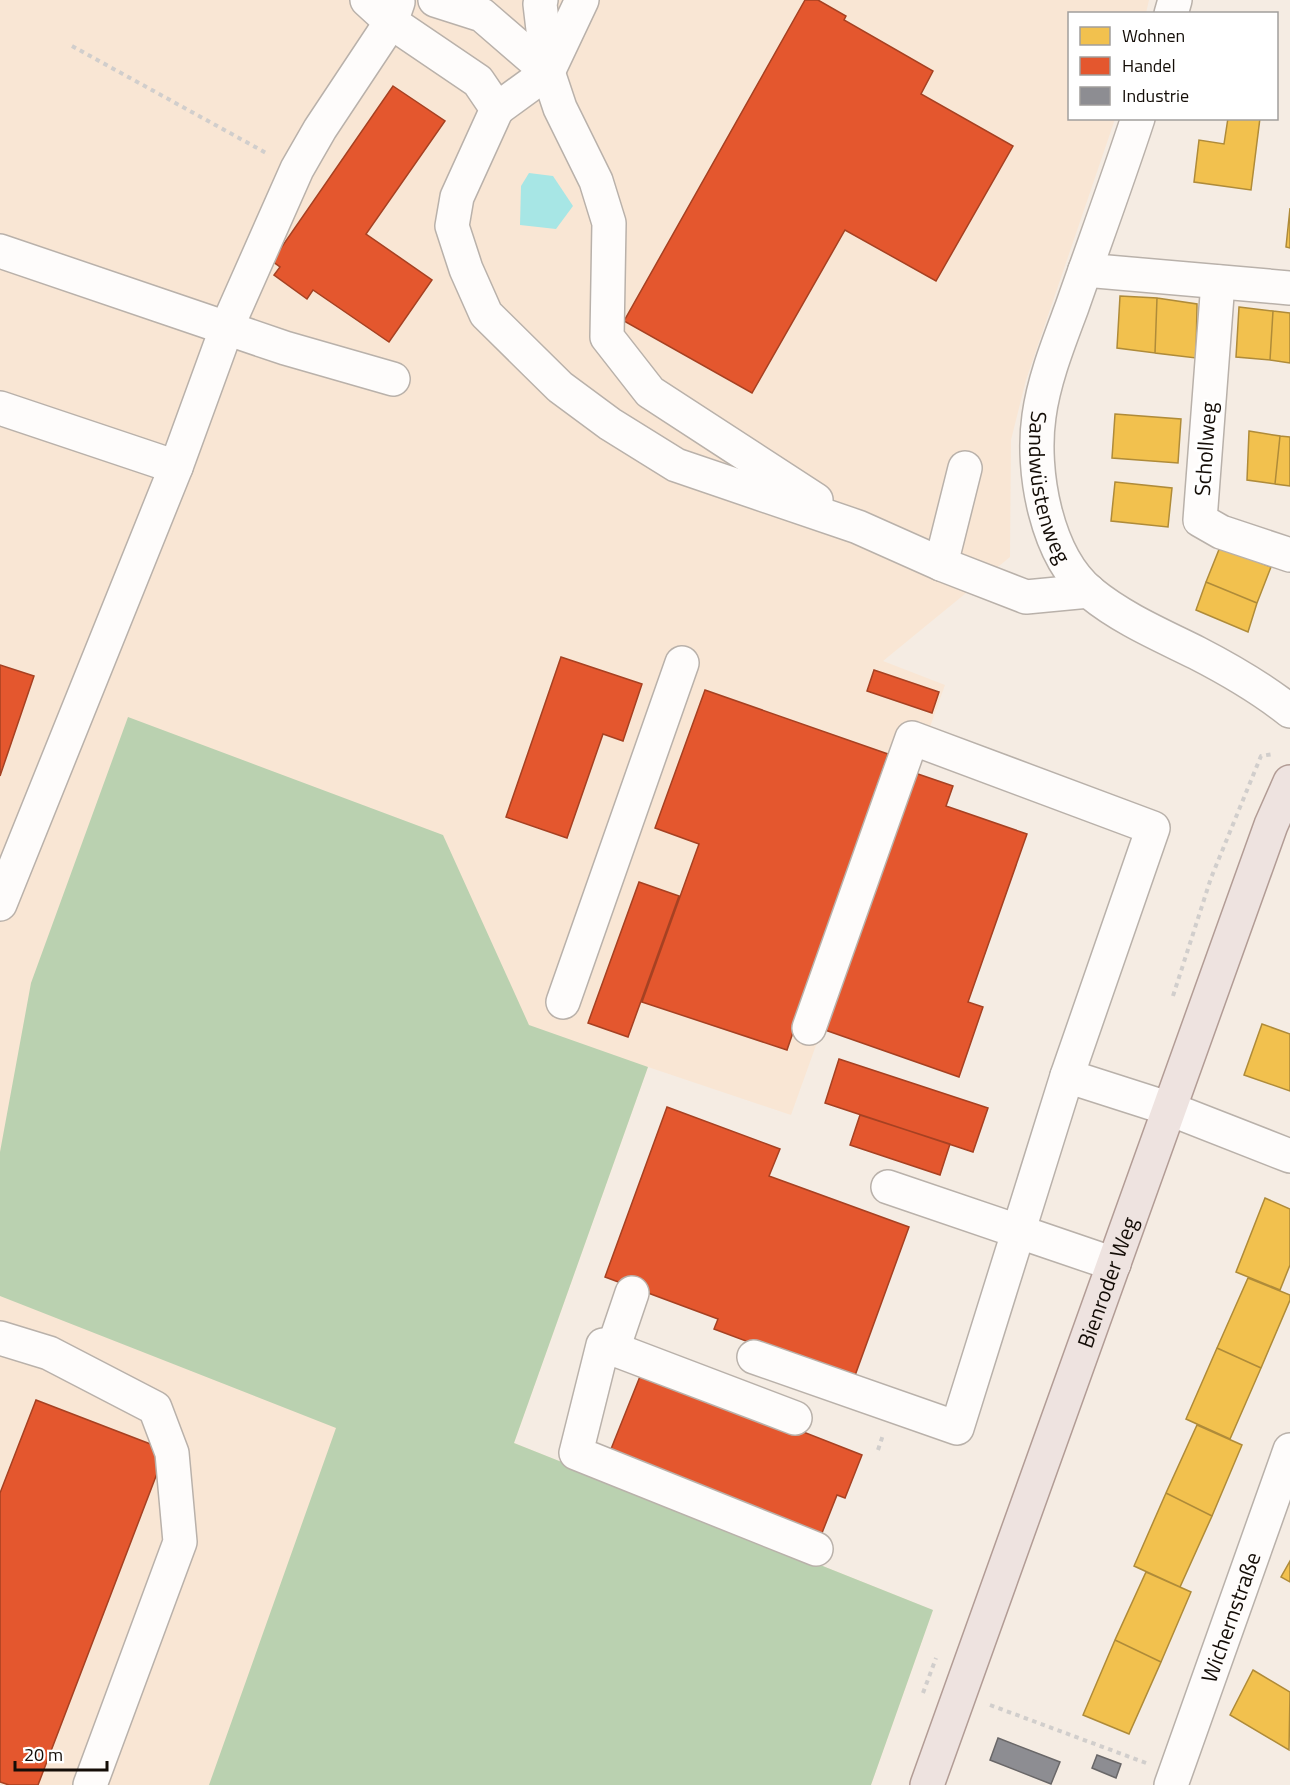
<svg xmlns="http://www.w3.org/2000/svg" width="1290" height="1785" font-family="'Titillium Web',sans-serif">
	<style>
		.built { fill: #f9e6d4 }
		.forest { fill: #bad1b0 }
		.water { fill: #a7e6e5 }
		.homes { fill: #f2c14e; stroke: #af8b39; stroke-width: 1.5 }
		.shops { fill: #e4572e; stroke: #a64122; stroke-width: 1.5 }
		.industry { fill: #8d8d92; stroke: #696768; stroke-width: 1.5 }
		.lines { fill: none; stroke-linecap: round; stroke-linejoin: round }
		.minor-casing { stroke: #b9b1aa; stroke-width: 36 }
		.major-casing { stroke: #b29c95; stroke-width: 36 }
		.path { stroke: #d1cecc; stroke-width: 4; stroke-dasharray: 4.5 4.5; stroke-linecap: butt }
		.minor { stroke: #fefcfb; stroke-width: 33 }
		.major { stroke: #eee3e0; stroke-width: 33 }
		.labels { text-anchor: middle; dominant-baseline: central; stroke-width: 6; stroke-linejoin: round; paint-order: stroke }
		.street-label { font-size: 22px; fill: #140d07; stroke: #fff }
	</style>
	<rect width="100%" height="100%" fill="#f5ece3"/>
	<path class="built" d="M0,0h1149l-3,13 -76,1v104l45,1 -89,261 -15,60 -1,117 -127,104 62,24 -154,430 -143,-48 -134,376 419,167 -62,175h-871z"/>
	<path class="forest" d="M128,717l315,118 86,190 119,42 -134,376 419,167 -62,175h-662l127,-357 -336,-132v-144l31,-169z"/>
	<path class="water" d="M529,173l24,3 20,30 -17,23 -36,-4 1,-39z"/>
	<path class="homes" d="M1228,118h32l-9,72 -57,-8 5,-42 25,4z
		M1290,208v40l-4,-1z
		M1120,296l37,2 -2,55 -38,-5z
		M1157,298l40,6 -1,54 -41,-5z
		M1239,307l34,4 -3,49 -34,-3z
		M1273,311l17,2v50l-20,-3z
		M1115,414l66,5 -3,44 -66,-5z
		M1249,431l31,5 -5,48 -28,-4z
		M1280,436l10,1v49l-15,-2z
		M1115,482l57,6 -4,39 -57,-6z
		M1220,547l51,20 -14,36 -51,-21z
		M1206,582l51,21 -9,29 -52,-22z
		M1262,1024l28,10v57l-46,-16z
		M1265,1198l25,11v56l-10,25 -44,-18z
		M1248,1278l42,17v5l-29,68 -44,-20z
		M1217,1348l44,20 -31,71 -44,-20z
		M1197,1425l45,20 -30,71 -46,-23z
		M1166,1493l46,23 -32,71 -46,-21z
		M1290,1561v21l-9,-5z
		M1146,1572l45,20 -30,70 -46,-22z
		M1115,1640l46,22 -32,72 -46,-19z
		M1253,1670l37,22 -1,58 -59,-35z"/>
	<path class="shops" d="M805,0h13l28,16 -2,4 89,51 -12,23 92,52 -77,135 -91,-51 -93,163 -128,-72z
		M393,86l52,35 -79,113 66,46 -43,62 -76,-52 -6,9 -33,-24 6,-8 -8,-6z
		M561,657l81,27 -19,57 -20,-7 -36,104 -61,-21z
		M0,665l34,11 -34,100z
		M874,670l65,22 -7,21 -65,-22z
		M705,690l183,64 -101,296 -145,-48 57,-158 -44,-16z
		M915,773l38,13 -7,20 81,28 -59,168 15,5 -24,70 -134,-47z
		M639,882l40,14 -51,141 -40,-14z
		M839,1059l149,49 -15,44 -148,-49z
		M667,1107l113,42 -11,27 140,51 -56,154 -139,-52 4,-10 -113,-42z
		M860,1115l90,29 -10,31 -90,-30z
		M643,1369l219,86 -17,43 -8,-3 -17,43 -211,-84z
		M36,1400l130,50 -128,335h-29l-9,-3v-289z"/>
	<path class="industry" d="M998,1738l62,24 -9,22 -61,-24z
		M1097,1755l24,9 -5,14 -24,-10z"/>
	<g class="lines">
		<defs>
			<g id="minor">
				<path d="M367,0l24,22 87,59 19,28 -40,88 -5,29 14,43 20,45 74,73 50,37 66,41 182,62 83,37 85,33 63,-6"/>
				<path d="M435,0l47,15 66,57"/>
				<path d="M541,0l-1,4 8,68 12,36 36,73 13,42 -2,114 43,55 166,108"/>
				<path d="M1171,14l4,-14"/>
				<path d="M497,109l51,-37 34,-72"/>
				<path id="s1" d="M1138,118c-21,64 -44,126 -66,189 -13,35 -28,72 -33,109 -8,55 7,140 52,177 32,26 70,42 106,60 33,17 64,35 93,58"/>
				<path d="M0,251l285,97 108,31"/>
				<path d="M1085,270l205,18"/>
				<path d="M1218,282l-18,238 21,12 69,23"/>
				<path d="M0,408l176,59"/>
				<path d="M941,564l24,-96"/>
				<path d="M0,904l176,-437 51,-140 70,-158 23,-40 71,-107 7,-20"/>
				<path d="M563,1002l119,-339"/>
				<path d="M809,1028l103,-290 241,90 -86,248 103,33 120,47"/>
				<path d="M888,1187l226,77"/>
				<path d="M0,1338l49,15 106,55 17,45 8,89 -90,243"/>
				<path d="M613,1349l19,-56"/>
				<path d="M754,1357l203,71 110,-352"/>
				<path d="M795,1418l-192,-73 -27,108 240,96"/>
				<path id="s2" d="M1171,1785l119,-335"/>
			</g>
			<g id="major">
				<path id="s3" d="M927,1785l344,-960 19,-43"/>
			</g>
		</defs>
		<use href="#minor" class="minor-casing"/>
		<use href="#major" class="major-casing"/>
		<path class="path" d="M72,46l196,108
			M1173,996l38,-118 50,-122 12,-2
			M878,1450l5,-15
			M923,1693l13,-35
			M990,1705l156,58"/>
		<use href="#minor" class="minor"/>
		<use href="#major" class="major"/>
	</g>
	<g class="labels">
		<g class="street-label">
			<text transform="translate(1205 449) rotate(-86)">Schollweg</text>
			<text stroke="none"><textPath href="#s1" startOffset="387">Sandwüstenweg</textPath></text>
			<text stroke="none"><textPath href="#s3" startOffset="534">Bienroder Weg</textPath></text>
			<text stroke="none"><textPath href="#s2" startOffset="178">Wichernstraße</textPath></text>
		</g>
	</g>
	<rect x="1068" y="12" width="210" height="108" fill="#ffffff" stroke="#a19e9c" stroke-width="1.5"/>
	<rect x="1080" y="27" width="30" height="18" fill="#f2c14e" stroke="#a19e9c" stroke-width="1.5"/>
	<text x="1122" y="42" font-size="18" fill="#140d07">Wohnen</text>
	<rect x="1080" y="57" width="30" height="18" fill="#e4572e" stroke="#a19e9c" stroke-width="1.5"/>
	<text x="1122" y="72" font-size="18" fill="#140d07">Handel</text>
	<rect x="1080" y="87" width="30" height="18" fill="#8d8d92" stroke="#a19e9c" stroke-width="1.5"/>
	<text x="1122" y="102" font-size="18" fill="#140d07">Industrie</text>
	<path d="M15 1761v9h92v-9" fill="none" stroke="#140d07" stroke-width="3"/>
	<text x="24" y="1761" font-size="18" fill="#140d07" stroke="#ffffff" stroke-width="4.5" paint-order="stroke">20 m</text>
</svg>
